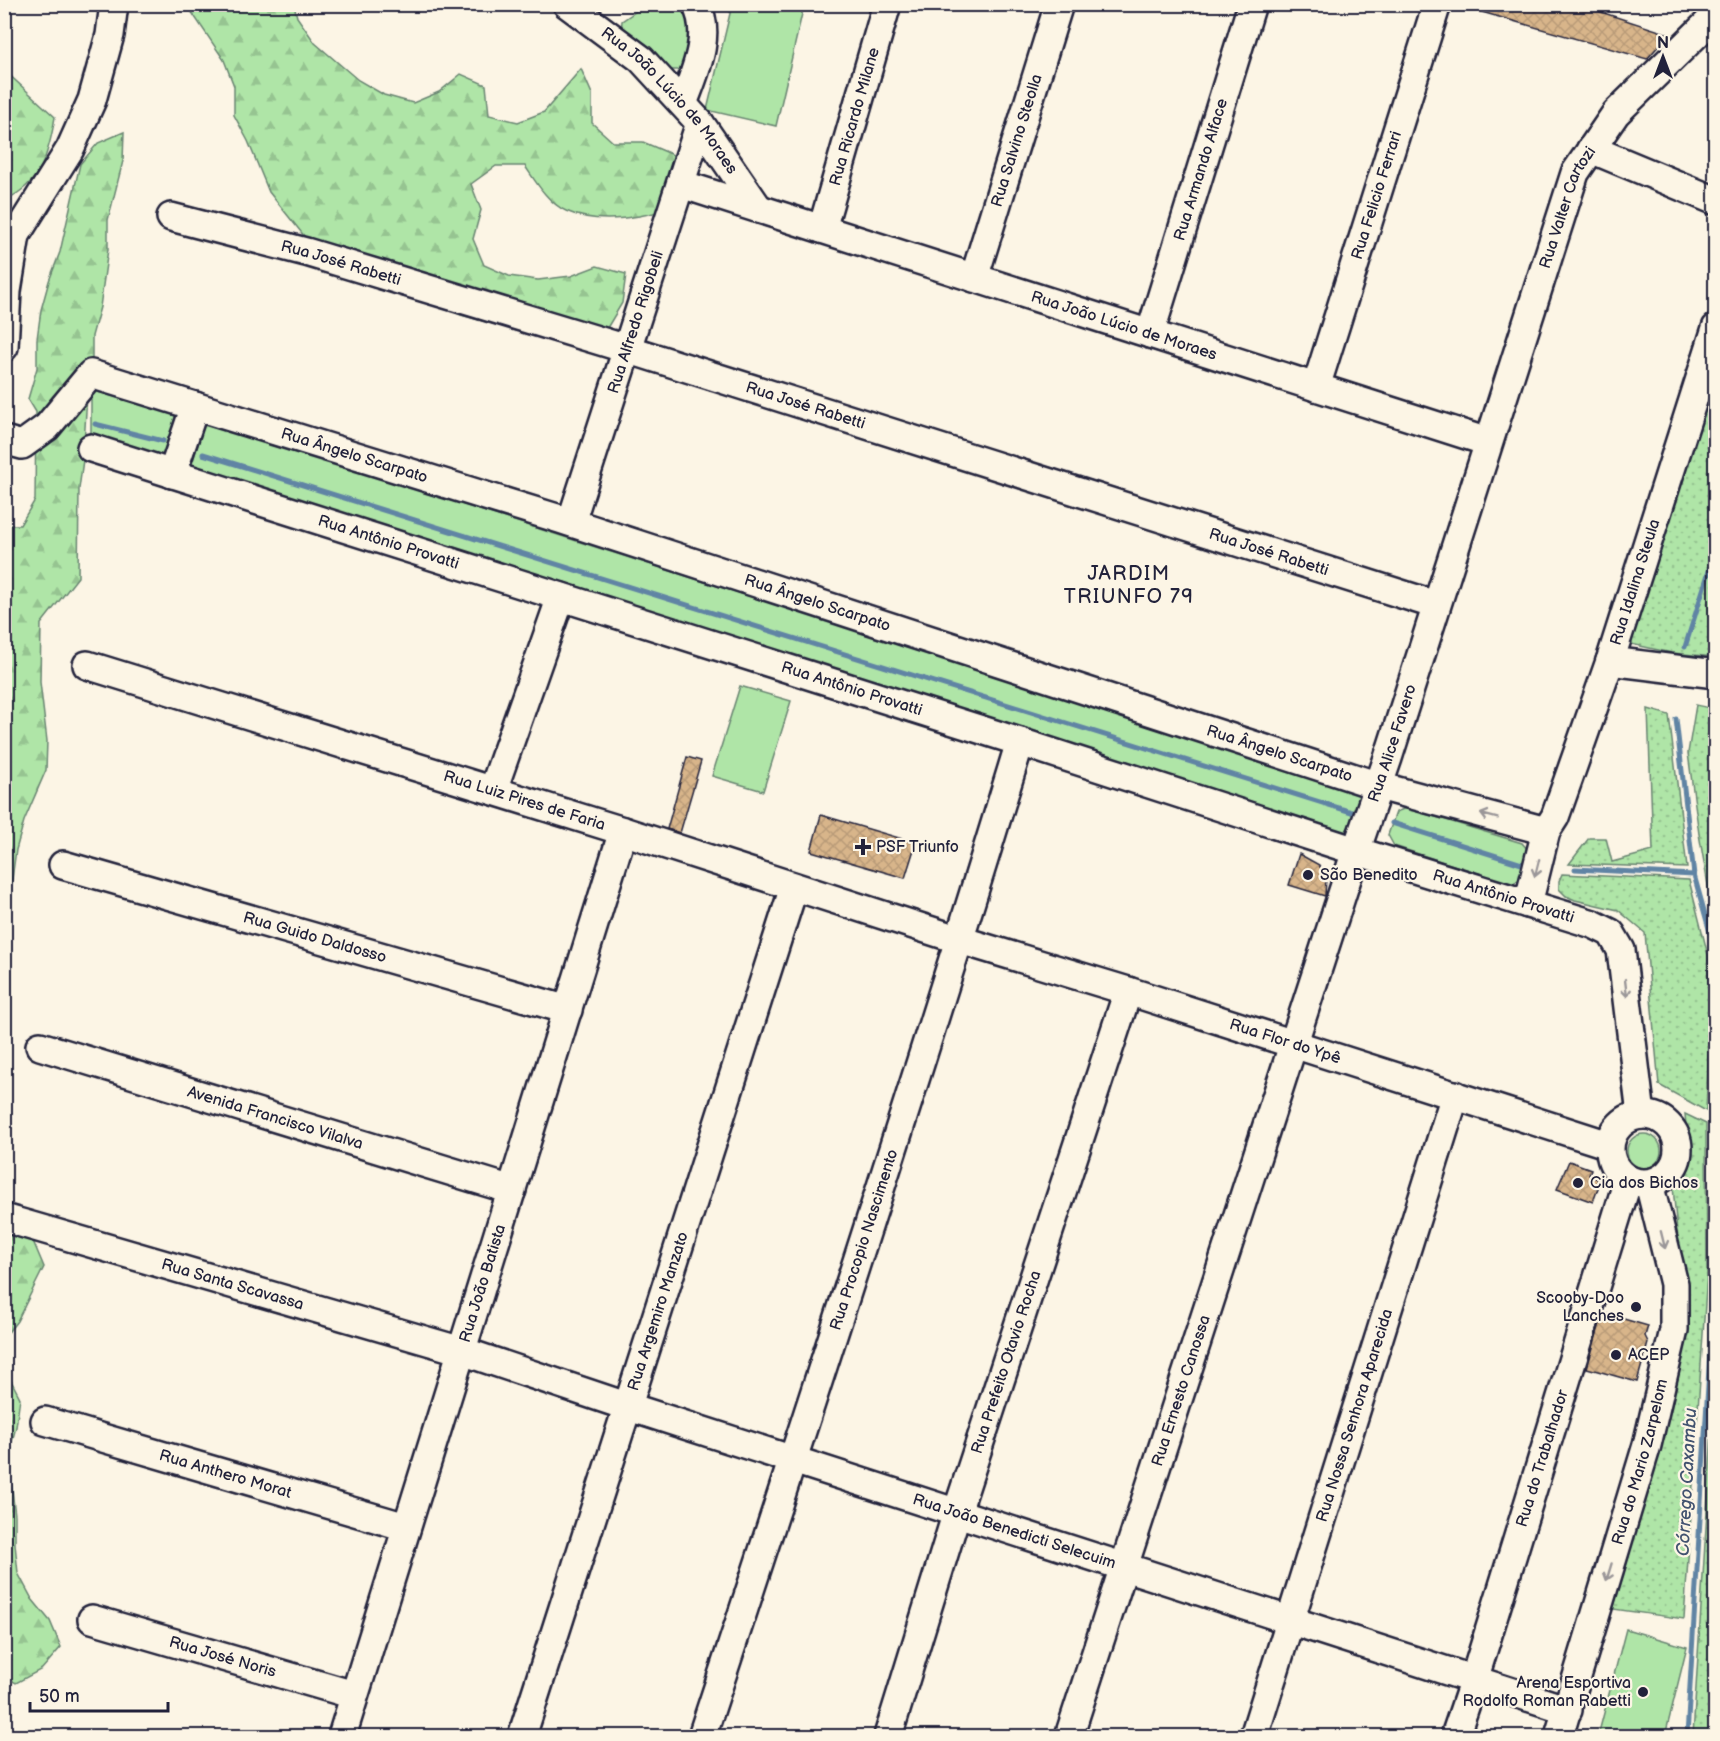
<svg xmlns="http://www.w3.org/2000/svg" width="1720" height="1741" font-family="'Balsamiq Sans',sans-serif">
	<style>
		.grass { fill: #afe5a7; stroke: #688471; stroke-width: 1.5 }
		.forest { fill: url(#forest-firs); stroke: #688471; stroke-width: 1.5 }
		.park { fill: url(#park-dots); stroke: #688471; stroke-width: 1.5 }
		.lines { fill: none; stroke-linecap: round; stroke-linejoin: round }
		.stream { stroke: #6184a4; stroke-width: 5 }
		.building { fill: url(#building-cross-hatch); stroke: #22223b; stroke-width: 1.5 }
		.minor-casing { stroke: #22223b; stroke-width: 32 }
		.minor { stroke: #fcf5e5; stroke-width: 27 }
		.oneway { stroke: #9a9698 }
		.poi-dot { fill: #22223b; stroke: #fcf5e5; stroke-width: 2 }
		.labels { text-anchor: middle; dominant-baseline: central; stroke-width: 4.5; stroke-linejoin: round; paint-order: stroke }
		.street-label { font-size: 16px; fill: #22223b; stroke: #fcf5e5 }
		.poi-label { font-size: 16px; fill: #22223b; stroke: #fcf5e5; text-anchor: start }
		.water-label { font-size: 18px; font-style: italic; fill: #425370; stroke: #fcf5e5 }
		.quarter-label { font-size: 20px; letter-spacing: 1.5px; fill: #22223b; stroke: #fcf5e5 }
	</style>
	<defs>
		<pattern id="forest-firs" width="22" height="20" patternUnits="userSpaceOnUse" patternTransform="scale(1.5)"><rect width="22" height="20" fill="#afe5a7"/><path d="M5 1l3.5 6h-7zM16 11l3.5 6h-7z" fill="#96c491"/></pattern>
		<pattern id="park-dots" width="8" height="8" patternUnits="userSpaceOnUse" patternTransform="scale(1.5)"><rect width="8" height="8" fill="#afe5a7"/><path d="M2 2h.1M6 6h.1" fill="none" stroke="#96c491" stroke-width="1.8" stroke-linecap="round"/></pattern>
		<pattern id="building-cross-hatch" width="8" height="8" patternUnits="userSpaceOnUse" patternTransform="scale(1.5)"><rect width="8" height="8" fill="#d8b58a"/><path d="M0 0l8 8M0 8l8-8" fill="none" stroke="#b99b78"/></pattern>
	</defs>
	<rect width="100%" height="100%" fill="#fcf5e5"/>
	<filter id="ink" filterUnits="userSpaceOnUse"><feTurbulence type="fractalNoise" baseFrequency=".0167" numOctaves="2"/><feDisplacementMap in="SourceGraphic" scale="12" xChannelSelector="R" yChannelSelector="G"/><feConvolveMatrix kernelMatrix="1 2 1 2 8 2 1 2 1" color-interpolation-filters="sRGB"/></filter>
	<g filter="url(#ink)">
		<path class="grass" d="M645,5h41l8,19 -10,42 -6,4h-13l-44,-38 1,-11z
			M732,5h72l-28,121 -69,-16z
			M91,390l87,25 -13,44 -74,-24z
			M205,422l1156,370 -3,22 -13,18 -1154,-365z
			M740,686l51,15 -28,90 -51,-15z
			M1406,808l116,35 7,8 -9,28 -8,5 -118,-38 -6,-11 8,-23z
			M1627 1151a17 17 0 1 1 34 0a17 17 0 1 1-34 0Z
			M1626,1629l61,18 -22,89h-67z"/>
		<path class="forest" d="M187,5h107l3,12 18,26 43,37 26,15 29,8 26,-11 22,-18 25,11 3,30 29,7 26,-10 37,-43 11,25v29l21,19h30l28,12 26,15 14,25c-40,17 -103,36 -145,17 -18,-8 -30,-29 -41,-45h-29l-25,18 10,26 -8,29 11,26 25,11 29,4 33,-4 26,-10 29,8 -4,29 -15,25 -29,7 -59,-4 -58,-16 -25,-11 -58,-15 -26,-19 -25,-15 -22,-18 -36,-45 -21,-51 -14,-26v-29l-10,-26z
			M4,70l51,47c-6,36 -14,67 -50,83z
			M124,132l-1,29 -15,59v29l-8,58 -8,29v29l-5,30 -4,65 -4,29 -1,88 -37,47 -1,58 7,59 -1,29 -22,51 -8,29 -4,29 -7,20v-374h15l15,-25 1,-88 -8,-13 9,-31v-29l4,-29 8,-29 11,-29 20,-88 18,-21z
			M5,1227l28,14 11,26 -27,54 -12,15z
			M4,1367l16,31 -4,29 -8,29 7,59v29l3,29 14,26 18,22 11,26 -19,22 -26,14 -12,-7z"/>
		<path class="park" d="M1715,358v299l-43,-4 -50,-11z
			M1696,705l19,4v216l-16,-91 -11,-81z
			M1648,709l21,6 18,153 -118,-4 20,-26h17l6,24 41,-11z
			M1562,874l127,6 19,75 2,62 -4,94 -47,-26 -14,-152 -27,-23 -43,-10 -9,-4 -7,-7v-8z
			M1685,1114l21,10 1,150 -23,345 -71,-10 50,-168 20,-94 -1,-57 -9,-104 16,-22z
			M1715,1383v353h-22z"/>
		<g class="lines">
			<path class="stream" d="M95,424l68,17
				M203,454l1155,360
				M1685,647l31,-98
				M1676,719l18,156 19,68 3,24
				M1392,823l133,42
				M1575,869l119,6
				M1687,1736l28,-468 1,-74"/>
		</g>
		<path class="building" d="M1472,4h104l93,30 -22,25 -176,-50z
			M687,757l14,4 -21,72 -13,-4z
			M821,815l95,28 -11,35 -94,-27z
			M1299,854l20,11 7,13 -1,18 -36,-11z
			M1569,1161l22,8 -2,6 9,4 -2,8 2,1 -5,14 -36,-13z
			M1603,1313l45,13 -3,10 3,6 -11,40 -50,-14z"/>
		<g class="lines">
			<defs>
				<g id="minor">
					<path id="s1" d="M567,4l74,55 59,64 59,86"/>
					<path d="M683,104c11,-30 30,-69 13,-100"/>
					<path d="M1591,149l125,52"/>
					<path id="s2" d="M681,184l807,258"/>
					<path id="s3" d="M171,217l135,35 321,97 809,256"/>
					<path id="s4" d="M822,229l65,-225"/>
					<path id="s5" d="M974,278l85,-274"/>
					<path id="s6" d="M1150,334l102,-330"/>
					<path d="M4,347l3,-56 9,-56 54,-86 22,-49 18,-65 4,-31"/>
					<path id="s7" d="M1316,387l121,-383"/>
					<path id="s8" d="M4,440l18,5 25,-18 44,-53 469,145 819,267 167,45"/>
					<path id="s9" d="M91,448l929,294 336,109 237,73 18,9 10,17 20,165"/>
					<path d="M172,474l23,-68"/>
					<path id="s10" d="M571,522l129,-399"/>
					<path d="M1610,661l106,13"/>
					<path id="s11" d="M87,665l536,166 337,109 168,51 481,154"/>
					<path d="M493,790l68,-193"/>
					<path id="s12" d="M63,865l505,145"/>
					<path id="s13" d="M1528,904l18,-73 9,-14 55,-156 106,-333"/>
					<path id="s14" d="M40,1046l472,144"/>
					<circle cx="1644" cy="1149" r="34"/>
					<path id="s15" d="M4,1218l458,133 164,55 942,304"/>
					<path id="s16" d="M45,1421l361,106"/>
					<path id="s17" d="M92,1619l262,76"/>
					<path id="s18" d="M342,1736l281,-905"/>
					<path id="s19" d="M522,1736l272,-849"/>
					<path id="s20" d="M702,1736c109,-330 217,-661 318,-994"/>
					<path id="s21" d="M888,1736l69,-224 171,-521"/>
					<path id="s22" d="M1069,1736l287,-885 32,-93 187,-585 41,-60 100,-98"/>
					<path id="s23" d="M1254,1736l201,-641"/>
					<path id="s24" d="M1455,1736l19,-56 154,-500"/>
					<path id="s25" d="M1559,1736l88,-291 27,-115v-46l-25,-101"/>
				</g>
			</defs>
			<use href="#minor" class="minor-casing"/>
			<use href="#minor" class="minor"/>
		</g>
		<defs><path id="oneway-shaft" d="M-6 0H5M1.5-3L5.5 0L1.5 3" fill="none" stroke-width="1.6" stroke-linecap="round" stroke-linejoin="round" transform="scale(1.5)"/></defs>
		<g class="oneway">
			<use href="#oneway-shaft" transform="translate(1489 816) rotate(-165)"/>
			<use href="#oneway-shaft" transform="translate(1537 868) rotate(104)"/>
			<use href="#oneway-shaft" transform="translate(1626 988) rotate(83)"/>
			<use href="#oneway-shaft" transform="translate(1663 1240) rotate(76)"/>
			<use href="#oneway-shaft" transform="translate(1609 1572) rotate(107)"/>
		</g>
	</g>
	<g class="poi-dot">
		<path d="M860 838h6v6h6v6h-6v6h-6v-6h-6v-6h6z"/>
		<circle cx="1308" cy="875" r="6"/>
		<circle cx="1578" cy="1183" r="6"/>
		<circle cx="1636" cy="1307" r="6"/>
		<circle cx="1616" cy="1355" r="6"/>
		<circle cx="1643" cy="1692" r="6"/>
	</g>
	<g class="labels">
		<g class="street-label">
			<text stroke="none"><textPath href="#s1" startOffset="142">Rua João Lúcio de Moraes</textPath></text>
			<text stroke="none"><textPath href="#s4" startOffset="117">Rua Ricardo Milane</textPath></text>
			<text stroke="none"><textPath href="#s5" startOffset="144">Rua Salvino Steolla</textPath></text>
			<text stroke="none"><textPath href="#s6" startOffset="172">Rua Armando Alface</textPath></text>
			<text stroke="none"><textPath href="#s7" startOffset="201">Rua Felicio Ferrari</textPath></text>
			<text stroke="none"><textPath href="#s22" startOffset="1608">Rua Valter Cartozi</textPath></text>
			<text stroke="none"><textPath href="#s3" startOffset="176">Rua José Rabetti</textPath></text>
			<text stroke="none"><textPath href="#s10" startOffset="210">Rua Alfredo Rigobeli</textPath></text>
			<text stroke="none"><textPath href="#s2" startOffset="465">Rua João Lúcio de Moraes</textPath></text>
			<text stroke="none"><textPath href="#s3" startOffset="662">Rua José Rabetti</textPath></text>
			<text stroke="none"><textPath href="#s8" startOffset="394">Rua Ângelo Scarpato</textPath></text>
			<text stroke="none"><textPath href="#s9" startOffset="312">Rua Antônio Provatti</textPath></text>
			<text stroke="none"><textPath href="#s3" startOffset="1148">Rua José Rabetti</textPath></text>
			<text stroke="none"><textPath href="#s13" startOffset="340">Rua Idalina Steula</textPath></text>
			<text stroke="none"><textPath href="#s8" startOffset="880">Rua Ângelo Scarpato</textPath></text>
			<text stroke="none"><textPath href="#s9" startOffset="798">Rua Antônio Provatti</textPath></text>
			<text stroke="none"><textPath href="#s22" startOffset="1044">Rua Alice Favero</textPath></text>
			<text stroke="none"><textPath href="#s8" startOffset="1366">Rua Ângelo Scarpato</textPath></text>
			<text stroke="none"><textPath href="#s11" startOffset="458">Rua Luiz Pires de Faria</textPath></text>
			<text stroke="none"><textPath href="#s9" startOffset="1482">Rua Antônio Provatti</textPath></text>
			<text stroke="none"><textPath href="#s12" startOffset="262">Rua Guido Daldosso</textPath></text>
			<text stroke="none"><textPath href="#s11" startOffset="1256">Rua Flor do Ypê</textPath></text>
			<text stroke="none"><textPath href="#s14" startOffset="246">Avenida Francisco Vilalva</textPath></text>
			<text stroke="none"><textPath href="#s20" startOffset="522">Rua Procopio Nascimento</textPath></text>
			<text stroke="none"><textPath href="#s15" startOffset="238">Rua Santa Scavassa</textPath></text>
			<text stroke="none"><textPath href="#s18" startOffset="474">Rua João Batista</textPath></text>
			<text stroke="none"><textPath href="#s19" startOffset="446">Rua Argemiro Manzato</textPath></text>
			<text stroke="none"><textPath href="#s21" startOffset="392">Rua Prefeito Otavio Rocha</textPath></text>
			<text stroke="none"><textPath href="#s22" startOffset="363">Rua Ernesto Canossa</textPath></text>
			<text stroke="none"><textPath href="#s23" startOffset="336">Rua Nossa Senhora Aparecida</textPath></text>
			<text stroke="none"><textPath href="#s24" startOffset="291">Rua do Trabalhador</textPath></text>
			<text stroke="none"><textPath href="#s25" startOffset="286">Rua do Mario Zarpelom</textPath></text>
			<text stroke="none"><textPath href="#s16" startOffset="188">Rua Anthero Morat</textPath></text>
			<text stroke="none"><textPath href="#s15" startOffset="1058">Rua João Benedicti Selecuim</textPath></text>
			<text stroke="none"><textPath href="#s17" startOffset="136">Rua José Noris</textPath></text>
		</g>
		<g class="poi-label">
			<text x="876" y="847">PSF Triunfo</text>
			<text x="1320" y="875">São Benedito</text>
			<text x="1590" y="1183">Cia dos Bichos</text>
			<text x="1624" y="1298" text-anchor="end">Scooby-Doo<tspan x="1624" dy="18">Lanches</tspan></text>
			<text x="1628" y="1355">ACEP</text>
			<text x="1631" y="1683" text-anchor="end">Arena Esportiva<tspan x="1631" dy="18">Rodolfo Roman Rabetti</tspan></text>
		</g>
		<g class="water-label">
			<text transform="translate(1687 1482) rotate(-87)">Córrego Caxambu</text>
		</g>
		<g class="quarter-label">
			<text x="1129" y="574">JARDIM<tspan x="1129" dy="23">TRIUNFO 79</tspan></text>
		</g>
	</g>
	<rect width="1720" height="1741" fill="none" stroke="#fcf5e5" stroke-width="24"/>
	<rect x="12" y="12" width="1696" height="1717" fill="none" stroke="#22223b" stroke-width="2" filter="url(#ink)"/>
	<g transform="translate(1663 57)" stroke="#fcf5e5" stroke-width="4.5" paint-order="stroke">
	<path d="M0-4.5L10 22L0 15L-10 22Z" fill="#22223b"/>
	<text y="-9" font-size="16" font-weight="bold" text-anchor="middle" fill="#22223b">N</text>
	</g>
	<path d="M30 1702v9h138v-9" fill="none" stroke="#22223b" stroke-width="3"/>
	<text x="39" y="1702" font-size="18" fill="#22223b" stroke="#fcf5e5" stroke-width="4.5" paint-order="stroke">50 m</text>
</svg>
